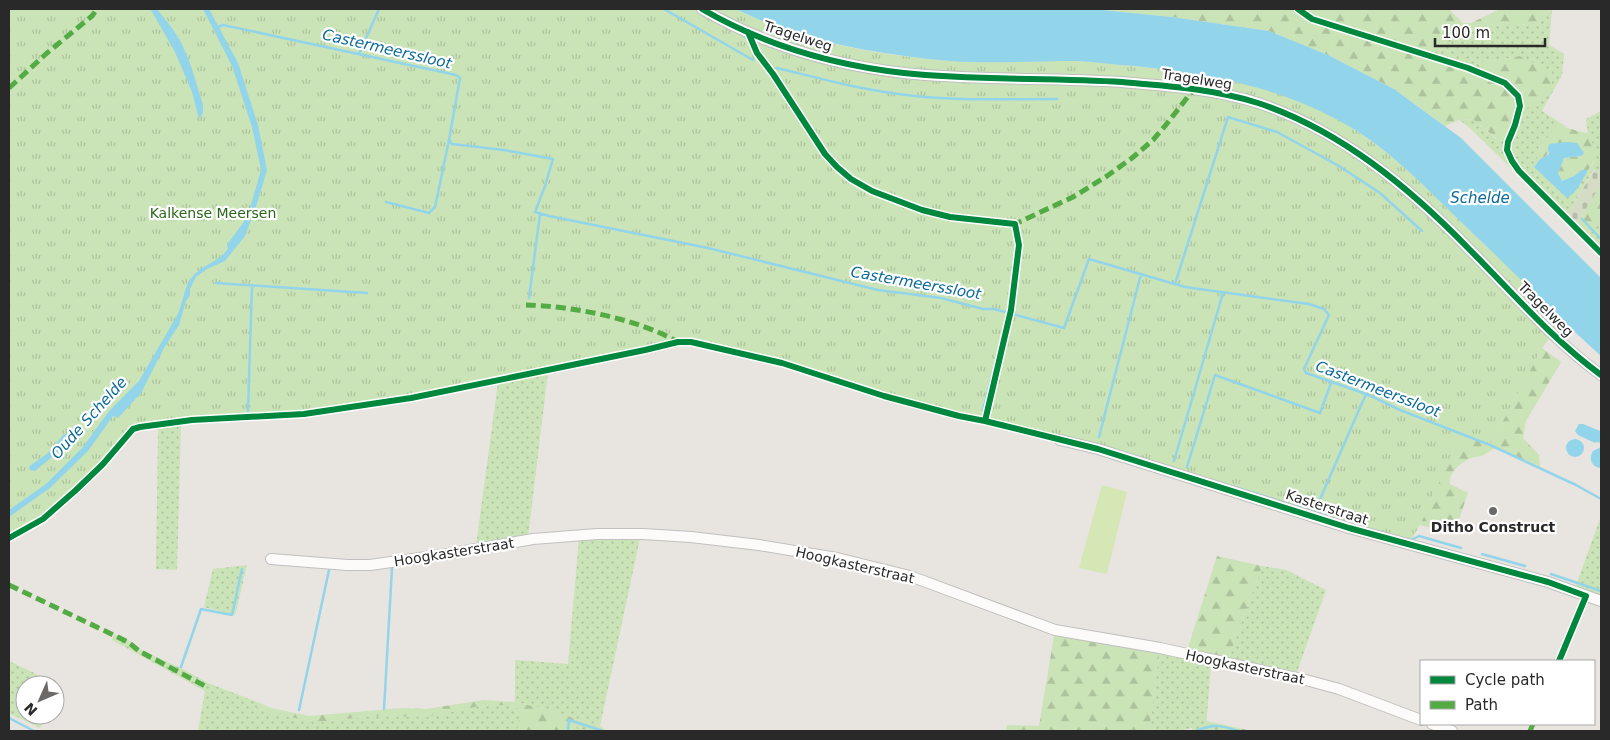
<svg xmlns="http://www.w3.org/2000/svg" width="1610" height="740" font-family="'DejaVu Sans',sans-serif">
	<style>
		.grass { fill: url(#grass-dots) }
		.forest { fill: url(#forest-firs) }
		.cemetery { fill: url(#cemetery-stones) }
		.park { fill: url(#park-tufts) }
		.pitch { fill: #d5e7b5 }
		.water { fill: #92d5ea }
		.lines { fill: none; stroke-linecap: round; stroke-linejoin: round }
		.stream { stroke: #92d5ea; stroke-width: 2.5 }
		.minor-casing { stroke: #c1c0c0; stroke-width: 12 }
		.minor { stroke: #fcfbfa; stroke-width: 10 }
		.quiet { stroke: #53ab44; stroke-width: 5; stroke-dasharray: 10 5; stroke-linecap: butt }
		.cycleway-casing { stroke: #fff; stroke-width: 9 }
		.cycleway { stroke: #00873e; stroke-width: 6 }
		.poi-dot { fill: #6c6a69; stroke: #fff; stroke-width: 2 }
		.labels { text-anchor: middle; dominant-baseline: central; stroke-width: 4.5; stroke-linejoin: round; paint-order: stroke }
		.street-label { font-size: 14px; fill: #292929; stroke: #fff }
		.park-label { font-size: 14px; fill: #2a6619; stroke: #fff }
		.poi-label { font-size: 14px; font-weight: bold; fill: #292929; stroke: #fff }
		.water-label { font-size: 15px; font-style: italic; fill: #0c6b9a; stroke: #fff }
	</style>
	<defs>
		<pattern id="grass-dots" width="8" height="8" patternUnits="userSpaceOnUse" patternTransform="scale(1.25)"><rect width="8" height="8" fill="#cae3b7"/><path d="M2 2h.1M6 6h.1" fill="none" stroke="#aec39d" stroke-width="1.8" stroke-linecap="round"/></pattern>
		<pattern id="forest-firs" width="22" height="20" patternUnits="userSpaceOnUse" patternTransform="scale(1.25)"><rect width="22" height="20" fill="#cae3b7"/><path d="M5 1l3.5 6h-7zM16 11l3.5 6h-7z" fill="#aec39d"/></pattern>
		<pattern id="cemetery-stones" width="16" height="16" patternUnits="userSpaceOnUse" patternTransform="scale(1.25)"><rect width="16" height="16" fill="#d4dcc6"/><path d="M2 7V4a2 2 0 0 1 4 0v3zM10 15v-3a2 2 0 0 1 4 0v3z" fill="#b6bdaa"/></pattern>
		<pattern id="park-tufts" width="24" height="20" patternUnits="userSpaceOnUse" patternTransform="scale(1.25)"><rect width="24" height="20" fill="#cae3b7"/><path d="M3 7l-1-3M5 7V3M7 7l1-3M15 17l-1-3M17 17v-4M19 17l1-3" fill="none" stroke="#aec39d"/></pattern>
	</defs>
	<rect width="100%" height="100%" fill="#e8e4df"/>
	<path class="grass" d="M1552,9l-3,36 15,9 -2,21 -20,36 25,16 -9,-1 -5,4 -3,6 -7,5 -6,17 3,1 -6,8 45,19 9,-16 6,-7v-15l-6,-15 -2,-14 15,-8v62l-7,-4 -27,46 11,7 6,9 17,-12v39l-90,-90 -41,-40 -12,-9 16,1 22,19 7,-2 22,-28 20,-13 -25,-40 -52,9 -24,-1 -6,-6c3,-23 48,-31 68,-33 8,0 24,0 31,-3 5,-2 10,-9 15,-13z
		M548,372l-20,165 -52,9 22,-163z
		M181,425l-4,145 -21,-1 2,-141z
		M1601,516v85l-27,-10z
		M579,538h61l-40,188 -52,-16 -33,-8v-42l53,4z
		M247,565l-12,50 -31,-8 9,-38z
		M1262,566l24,4 40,20 -30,85 -68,-15z
		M114,634l18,8 7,7 44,20 25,14 49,19 -2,5 18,7 45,8 57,-6 50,1 60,-12h23l81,26h-391l7,-40 -93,-51z
		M1160,648l51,16 -5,64 19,3h-32l-1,-3 -13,3h-30z
		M9,661l46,22v2h-30v30h23l-8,13 -31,-15z"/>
	<path class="forest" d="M1092,9h357l14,14h8l29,-14h52c-5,4 -10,11 -15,13 -7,3 -23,3 -31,3 -19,2 -65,10 -68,33l6,6 24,1 52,-9 32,16v15l-7,9 -20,13 -22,28 -6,2 -23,-19 -13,-1 -16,7 -51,-37 -66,-34 -59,-24 -97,-14z
		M1558,126c11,1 19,6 30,7 7,16 12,23 0,37h-6l-8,6 -12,5 -4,-8 6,-15 17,-2 -4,-13h-23l-8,13 -6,3 -3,-1 1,-10 5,-7 7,-5 3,-6z
		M1601,184v35l-17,12 -6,-9z
		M1542,348l19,14 -35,59 -3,17 16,17 1,12 -44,-19c-5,2 -10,6 -15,8 -4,1 -8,1 -12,3 -9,4 -21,15 -19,25l18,9 -14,41 -34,-9 40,-92 30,12z
		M1217,556l45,10 -34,94 -42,-6z
		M1055,630l105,18 -11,83h-143l1,-6 32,1z
		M484,700l31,2 33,8 52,16 7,5h-18l-22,-7 -2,7h-48l4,-22 -13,-4h-23l-60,12 -50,-1 -57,6 -45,-8 -18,-7 2,-5 14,6 38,8 94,-8 23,1z
		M1206,721l47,10h-28l-19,-3z"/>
	<path class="cemetery" d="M1595,169l6,4v11l-23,38 -11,-7z"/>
	<path class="park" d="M9,9h726c14,6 28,13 42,18 55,20 115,29 173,34 43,3 86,-2 130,0 17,1 34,4 50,5 71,7 143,18 206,52 46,26 84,63 121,100 36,34 71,69 106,103l-21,27 -52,97 -30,-11 -40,91 -9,15 -62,-17 -165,-52 -124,-35 -101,-20 -75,-20 -102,-33 -91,-21 -29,1 -228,48 -98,16 -34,5 -91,5 -65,7 -14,3 -33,38 -38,36 -33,23 -19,11z"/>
	<path class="pitch" d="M1102,485l25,7 -20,82 -28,-6z"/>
	<path class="water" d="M153,9h4c5,7 12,14 17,22 15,21 21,49 29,74v8l-4,6 -7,-27 -17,-40 -24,-42z
		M203,9h6l29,54 20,62 9,45 -12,40 -10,26 -20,25 -18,8 -11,8 -6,12v6l-4,6 -7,24 -15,23 -23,45 -23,25 -5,-2 -25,35 -38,37 -41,29v-7l37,-26 37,-37 26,-36 30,-30 33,-57c11,-14 11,-37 20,-47 10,-13 29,-15 36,-29l-1,-3 2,-3 22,-30 -1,-4 11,-38 -9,-43 -20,-61z
		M735,9h357l80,8 97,14 59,24 66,34 67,49 140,140v78l-24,-22c-40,-38 -79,-77 -119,-115 -38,-37 -76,-77 -124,-101 -62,-33 -131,-45 -200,-52 -19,-1 -38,-4 -57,-5 -42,0 -85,3 -127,0 -58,-5 -117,-15 -172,-33 -14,-6 -29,-13 -43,-19z
		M1566,142l11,1 7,10 -3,3 -17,2 -6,15 4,8 12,-5 8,-6h6c-6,11 -10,21 -21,28l-33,-31 6,-8 6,-3 3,-2 -1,-5 1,-5z
		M1579,424h4l17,7 1,12 -5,-1 -1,1 -17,-8 -3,-4z
		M70,432c-6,18 -21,27 -35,39l-5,-1 -1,-3 2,-2 17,-12 15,-18z
		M1566 448a9 9 0 1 1 18 0a9 9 0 1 1-18 0Z
		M1601,447v21c-9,-1 -13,-9 -8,-17z"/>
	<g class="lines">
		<path class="stream" d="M664,9l89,51
			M216,28l7,-3 233,50 4,3 -11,62 3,4 52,6 49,9 -8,27 -10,26 14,4 159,32 170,42 63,8 42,11h11l70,19 25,-69 96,28 124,17 15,5 5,6 -25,54 2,4 63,22 31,15 90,35 86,40 25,14
			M359,54l20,-45
			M777,68c46,11 92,24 138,28 47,5 95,3 142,3
			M386,202l43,11 6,-6 14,-67
			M1582,219l19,20
			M216,283l151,10
			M1175,284l53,-167 49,15 62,34 41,27 42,38
			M529,298l11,-84
			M983,410l24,-91
			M248,411l4,-126
			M1099,437l42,-163
			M1174,461l49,-168
			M1187,467l28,-92 105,38 11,-30
			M1212,480l116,36
			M1317,506l49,-112
			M1408,539l3,1 8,-4 42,12
			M1482,554l43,12
			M1551,574l50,17
			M181,667l20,-58 31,6 10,-46
			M384,709l8,-141
			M299,710l30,-140
			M9,718l25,13
			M568,731l1,-11 34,11
			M1196,731c17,-7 25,-6 42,0"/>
		<defs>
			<path id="minor" d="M702,9c62,36 131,56 202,64 72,8 146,4 218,9 46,4 92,7 136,21 82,27 152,85 211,146 43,43 83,90 132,126
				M1060,440l38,9 251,79 199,54 53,19
				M271,559l76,6h23l78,-11 85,-15 64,-5h46l48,3 68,8 78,13 73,18 145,54 105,18 146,32 33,9 82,31
				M1432,724l20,7"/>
		</defs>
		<use href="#minor" class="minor-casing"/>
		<use href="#minor" class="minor"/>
		<path class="quiet" d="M9,88l38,-35 45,-37 5,-7
			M1012,224h3l58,-27 34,-21 25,-18 21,-18 12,-14 29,-37
			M526,305c46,1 112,14 152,37
			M9,585l119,57 11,9 66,35
			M1530,731l3,-7"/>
		<defs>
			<path id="cycleway" d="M702,9c62,36 131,56 202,64 72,8 146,4 218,9 46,4 92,7 136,21 82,27 152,85 211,146 43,43 83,90 132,126
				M1298,9l14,10 156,49 37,15 13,13 2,10 -5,19 -7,17 -1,8 5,11 7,10 82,82
				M748,32l9,21 16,21 52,80 12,13 14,12 21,12 50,19 28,7 65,7 4,21 -8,65 -26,111
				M9,538l34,-19 33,-29 27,-26 30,-35 7,-2 52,-7 112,-6 107,-16 234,-48 33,-8h13l91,21 102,33 75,20 26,5 113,28 251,79 199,54 38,14 -27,65"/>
		</defs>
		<use href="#cycleway" class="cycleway-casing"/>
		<use href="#cycleway" class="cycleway"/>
	</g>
	<circle class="poi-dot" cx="1493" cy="511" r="5"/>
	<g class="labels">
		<g class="street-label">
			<text transform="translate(798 36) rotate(18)">Tragelweg</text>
			<text transform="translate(1197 79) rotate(9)">Tragelweg</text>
			<text transform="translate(1546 309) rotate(45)">Tragelweg</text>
			<text transform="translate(1327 507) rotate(18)">Kasterstraat</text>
			<text transform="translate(454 552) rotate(-9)">Hoogkasterstraat</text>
			<text transform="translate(855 565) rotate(13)">Hoogkasterstraat</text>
			<text transform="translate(1245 667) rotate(12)">Hoogkasterstraat</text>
		</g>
		<g class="park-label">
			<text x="213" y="213">Kalkense Meersen</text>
		</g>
		<g class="poi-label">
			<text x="1493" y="527">Ditho Construct</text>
		</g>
		<g class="water-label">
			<text transform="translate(387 49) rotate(13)">Castermeerssloot</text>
			<text x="1480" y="198">Schelde</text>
			<text transform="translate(916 283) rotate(10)">Castermeerssloot</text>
			<text transform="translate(1378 389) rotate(21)">Castermeerssloot</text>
			<text transform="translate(89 418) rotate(-48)">Oude Schelde</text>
		</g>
	</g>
	<rect width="1610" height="740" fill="none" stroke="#292929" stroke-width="20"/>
	<rect x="1420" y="660" width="175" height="65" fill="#ffffff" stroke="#a9a9a9"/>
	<rect x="1430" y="676" width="25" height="8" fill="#00873e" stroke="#a9a9a9"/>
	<text x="1465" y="685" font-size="15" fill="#292929">Cycle path</text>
	<rect x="1430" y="701" width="25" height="8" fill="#53ab44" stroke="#a9a9a9"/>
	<text x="1465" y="710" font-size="15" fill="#292929">Path</text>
	<g transform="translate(40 700) rotate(225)"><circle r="24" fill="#ffffff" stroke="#a9a9a9"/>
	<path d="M0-4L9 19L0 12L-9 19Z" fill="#6c6a69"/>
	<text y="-8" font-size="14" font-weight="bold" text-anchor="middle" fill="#292929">N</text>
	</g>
	<path d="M1435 38v8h110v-8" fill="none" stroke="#292929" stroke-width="2.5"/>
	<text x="1442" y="38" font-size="15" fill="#292929" stroke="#ffffff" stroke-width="4" paint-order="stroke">100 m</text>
</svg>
